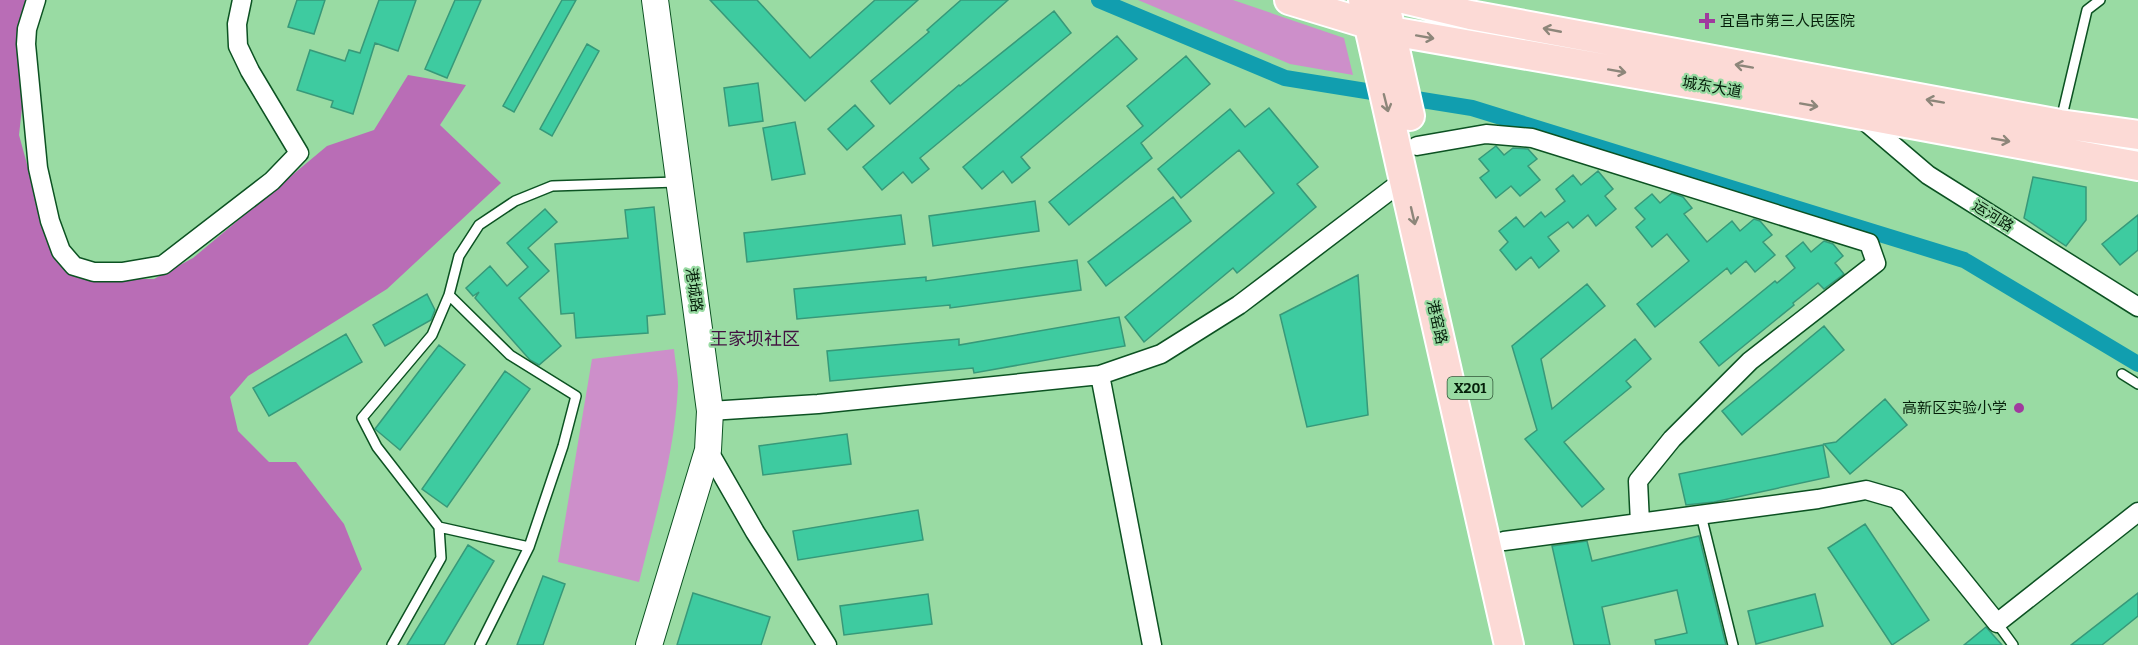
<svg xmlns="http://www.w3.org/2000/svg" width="2138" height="645" font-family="Bitter,'Noto Sans SC',serif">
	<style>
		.green { fill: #cd8fca }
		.forest { fill: #b96db6 }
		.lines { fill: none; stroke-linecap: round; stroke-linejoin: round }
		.canal { stroke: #119eaf; stroke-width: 16 }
		.building { fill: #3ecba0; stroke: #379979; stroke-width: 1.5 }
		.lane-casing { stroke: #0c5222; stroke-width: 12 }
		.street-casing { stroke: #0c5222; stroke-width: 21 }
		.secondary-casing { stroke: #0c5222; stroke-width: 28 }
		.primary-casing { stroke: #fff; stroke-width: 32 }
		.lane { stroke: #fff; stroke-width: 9 }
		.street { stroke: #fff; stroke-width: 18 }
		.secondary { stroke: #fff; stroke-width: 26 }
		.primary { stroke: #fcdad6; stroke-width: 28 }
		.oneway { stroke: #8d867a }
		.poi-dot { fill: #a03a9e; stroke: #99dba3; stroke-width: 2 }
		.labels { text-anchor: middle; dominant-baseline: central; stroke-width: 4.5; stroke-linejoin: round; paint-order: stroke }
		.shield { fill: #99dba3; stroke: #315738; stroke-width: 1.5 }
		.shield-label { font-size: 14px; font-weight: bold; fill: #051f0a }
		.poi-label { font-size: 15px; fill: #051f0a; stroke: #99dba3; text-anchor: start }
		.street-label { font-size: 15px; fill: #051f0a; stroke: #99dba3 }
		.quarter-label { font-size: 18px; fill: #421141; stroke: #99dba3 }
	</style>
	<rect width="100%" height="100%" fill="#99dba3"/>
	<path class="green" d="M1138,0h95l111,38 9,37 -63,-11z
		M674,349c1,12 4,25 4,37 -3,66 -23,132 -39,196l-81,-20 34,-203z"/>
	<path class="forest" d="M0,0h34l-15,135 17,62 21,61 24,21h73l39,-21 134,-112 47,-16 34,-55 58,10 -26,40 61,58 -114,106 -139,87 -18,21 8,34 31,31h27l48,62 18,45 -54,76h-308z"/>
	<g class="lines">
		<path class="canal" d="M1099,0l186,78 187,30 492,152 174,104"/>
	</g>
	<path class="building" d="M297,0h28l-11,34 -26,-7z
		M379,0h37l-18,51 -23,-8 -22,71 -22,-7 2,-6 -36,-11 13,-40 35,11 4,-11 11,3z
		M455,0h26l-34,78 -22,-9z
		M562,0h14l-62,112 -11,-6z
		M710,0h47l53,58 65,-58h43l-113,101z
		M961,0h47l-118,104 -19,-23 58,-49 -2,-2z
		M1054,11l17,22 -151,125 9,11 -17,14 -9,-11 -21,18 -19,-23 96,-82 1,1z
		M1117,36l20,23 -116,98 9,11 -18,15 -9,-12 -21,18 -19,-22z
		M587,44l12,7 -47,85 -12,-7z
		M1186,56l24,28 -69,59 11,15 -83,67 -20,-23 94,-76 -16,-20z
		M758,83l5,38 -34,5 -5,-38z
		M855,105l19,21 -27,24 -19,-21z
		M1269,108l49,59 -21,17 19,23 -79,66 -4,-5 -89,74 -19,-25 149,-124 -35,-43 -58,48 -23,-29 72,-60 15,18z
		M795,122l10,52 -33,6 -9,-52z
		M1496,146l8,9 9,-7 15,1 9,10 -9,7 12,14 -20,16 -9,-10 -15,12 -16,-20 9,-7 -10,-12z
		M1598,171l15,18 -8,7 11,13 -20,17 -8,-11 -15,13 -5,-6 -20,15 11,14 -20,17 -8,-11 -15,13 -16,-20 8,-8 -9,-11 17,-14 8,10 17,-15 4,5 20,-16 -9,-12 17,-14 8,10z
		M2033,177l53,10v33l-20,26 -42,-28z
		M1672,193l11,4 9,11 -8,6 23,28 25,-21 8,10 14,-12 6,2 12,14 -9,7 12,13 -20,17 -9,-11 -15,13 -4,-6 -72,59 -18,-23 52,-43 -22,-27 -15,13 -16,-20 9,-8 -10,-11 17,-14 8,9z
		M1173,197l18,24 -85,65 -18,-24z
		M1035,201l4,30 -106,15 -4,-30z
		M654,207l11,107 -18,2 1,17 -72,5 -2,-25 -13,1 -6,-70 73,-6 -3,-28z
		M545,209l12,13 -29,26 21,23 -30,27 42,48 -22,19 -9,-5 -55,-62 4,-6 -6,4 -7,-8 24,-22 17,20 21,-19 -21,-24z
		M901,215l4,29 -158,18 -3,-29z
		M2138,215v35l-18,15 -18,-21z
		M1824,241l9,3 10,12 -8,7 9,11 -20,15 -6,-6 -25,20 1,2 -75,61 -19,-24 75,-61 2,2 18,-15 -9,-12 17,-14 8,10z
		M1077,260l4,30 -131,18v-3l-153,14 -3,-30 132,-12v4z
		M1358,275l10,140 -61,12 -27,-112z
		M1587,284l18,22 -64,53 11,50 83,-70 16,20 -25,22 5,6 -67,55 40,47 -22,18 -57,-68 12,-9 -25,-84z
		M427,294l8,16 -4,10 -46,26 -12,-21z
		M1119,317l6,29 -151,27 -1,-5 -143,13 -3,-30 132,-12v6z
		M1824,326l20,24 -102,85 -20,-24z
		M346,334l16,28 -93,54 -16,-28z
		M439,345l26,20 -65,85 -25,-21z
		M505,371l25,18 -83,118 -25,-18z
		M1885,399l22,26 -57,49 -26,-30 12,-2z
		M847,434l4,30 -88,11 -4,-29z
		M1823,445l6,32 -115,25 -28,3 -7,-31z
		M918,510l5,30 -125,20 -5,-29z
		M1865,524l64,96 -37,25 -64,-97z
		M1699,536l27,109h-70l-1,-5 32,-7 -10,-43 -75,17 8,38h-36l-22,-99 35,-5 5,20z
		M468,545l26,16 -50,84h-37z
		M543,576l22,8 -22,61h-26z
		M693,593l77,24 -9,28h-84z
		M2138,593v23l-36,29h-31z
		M928,594l4,30 -88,11 -4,-29z
		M1815,594l8,32 -67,18 -8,-33z
		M1986,627l16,18h-38z"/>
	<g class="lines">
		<defs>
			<path id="lane" d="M2061,120l26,-110 13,-10
				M449,295l61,60 66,41 -13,50 -34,101 -49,98
				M2122,374l16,10
				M1701,515l32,130
				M439,527l90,20
				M1997,623l16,22
				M392,645l49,-87 -2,-31 -62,-80 -15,-29 70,-83 17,-40 10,-39 20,-31 36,-24 37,-15 125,-4"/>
			<path id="street" d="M36,0l-9,29 -1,15 12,124 12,53 11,30 13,15 20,6h28l41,-7 109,-84 27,-28 -49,-82 -12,-25 -1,-22 5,-24
				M1860,117l68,58 210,132
				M1417,146l69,-12 46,4 337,105 7,20 -126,98 -78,78 -34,42 2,42
				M1100,375l52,270
				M710,411l108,-7 282,-29 61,-21 78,-49 166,-126
				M708,450l47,82 72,113
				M1504,541l314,-42 48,-9 31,9 100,124 141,-111"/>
			<path id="secondary" d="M649,645l59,-195 2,-39 -55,-411"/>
			<path id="primary" d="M1289,0l102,31 331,58 416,77
				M1363,0l146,645
				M1384,0l26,116
				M1407,0l63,15 590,109 78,11"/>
		</defs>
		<use href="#lane" class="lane-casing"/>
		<use href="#street" class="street-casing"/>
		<use href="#secondary" class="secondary-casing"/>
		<use href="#primary" class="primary-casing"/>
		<use href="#lane" class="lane"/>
		<use href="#street" class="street"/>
		<use href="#secondary" class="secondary"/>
		<use href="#primary" class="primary"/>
	</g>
	<defs><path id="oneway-shaft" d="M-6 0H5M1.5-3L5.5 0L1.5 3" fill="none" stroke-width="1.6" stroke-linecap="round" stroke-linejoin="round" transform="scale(1.5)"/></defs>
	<g class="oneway">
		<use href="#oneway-shaft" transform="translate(1552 30) rotate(-169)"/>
		<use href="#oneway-shaft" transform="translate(1425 37) rotate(10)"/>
		<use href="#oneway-shaft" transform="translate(1744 66) rotate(-170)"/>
		<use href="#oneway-shaft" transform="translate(1617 71) rotate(10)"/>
		<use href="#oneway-shaft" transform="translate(1935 101) rotate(-170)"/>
		<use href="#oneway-shaft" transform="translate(1386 103) rotate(76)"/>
		<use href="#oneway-shaft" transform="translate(1809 105) rotate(10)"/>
		<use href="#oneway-shaft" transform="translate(2001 140) rotate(10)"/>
		<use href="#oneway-shaft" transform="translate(1413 216) rotate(77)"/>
	</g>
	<g class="poi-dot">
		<path d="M1704 12h6v6h6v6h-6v6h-6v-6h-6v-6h6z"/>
		<circle cx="2019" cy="408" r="6"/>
	</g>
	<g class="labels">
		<rect class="shield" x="1447.5" y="377" width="45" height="22" rx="4.5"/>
		<g class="shield-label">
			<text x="1470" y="388">X201</text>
		</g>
		<g class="poi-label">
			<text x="1720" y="21">宜昌市第三人民医院</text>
			<text x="2007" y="408" text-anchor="end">高新区实验小学</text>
		</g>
		<g class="street-label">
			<text transform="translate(1712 87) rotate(10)">城东大道</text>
			<text transform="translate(1993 216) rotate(32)">运河路</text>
			<text transform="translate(694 290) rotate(82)">港城路</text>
			<text transform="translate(1437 322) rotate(77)">港窑路</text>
		</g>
		<g class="quarter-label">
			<text x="755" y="339">王家坝社区</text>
		</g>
	</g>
</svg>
